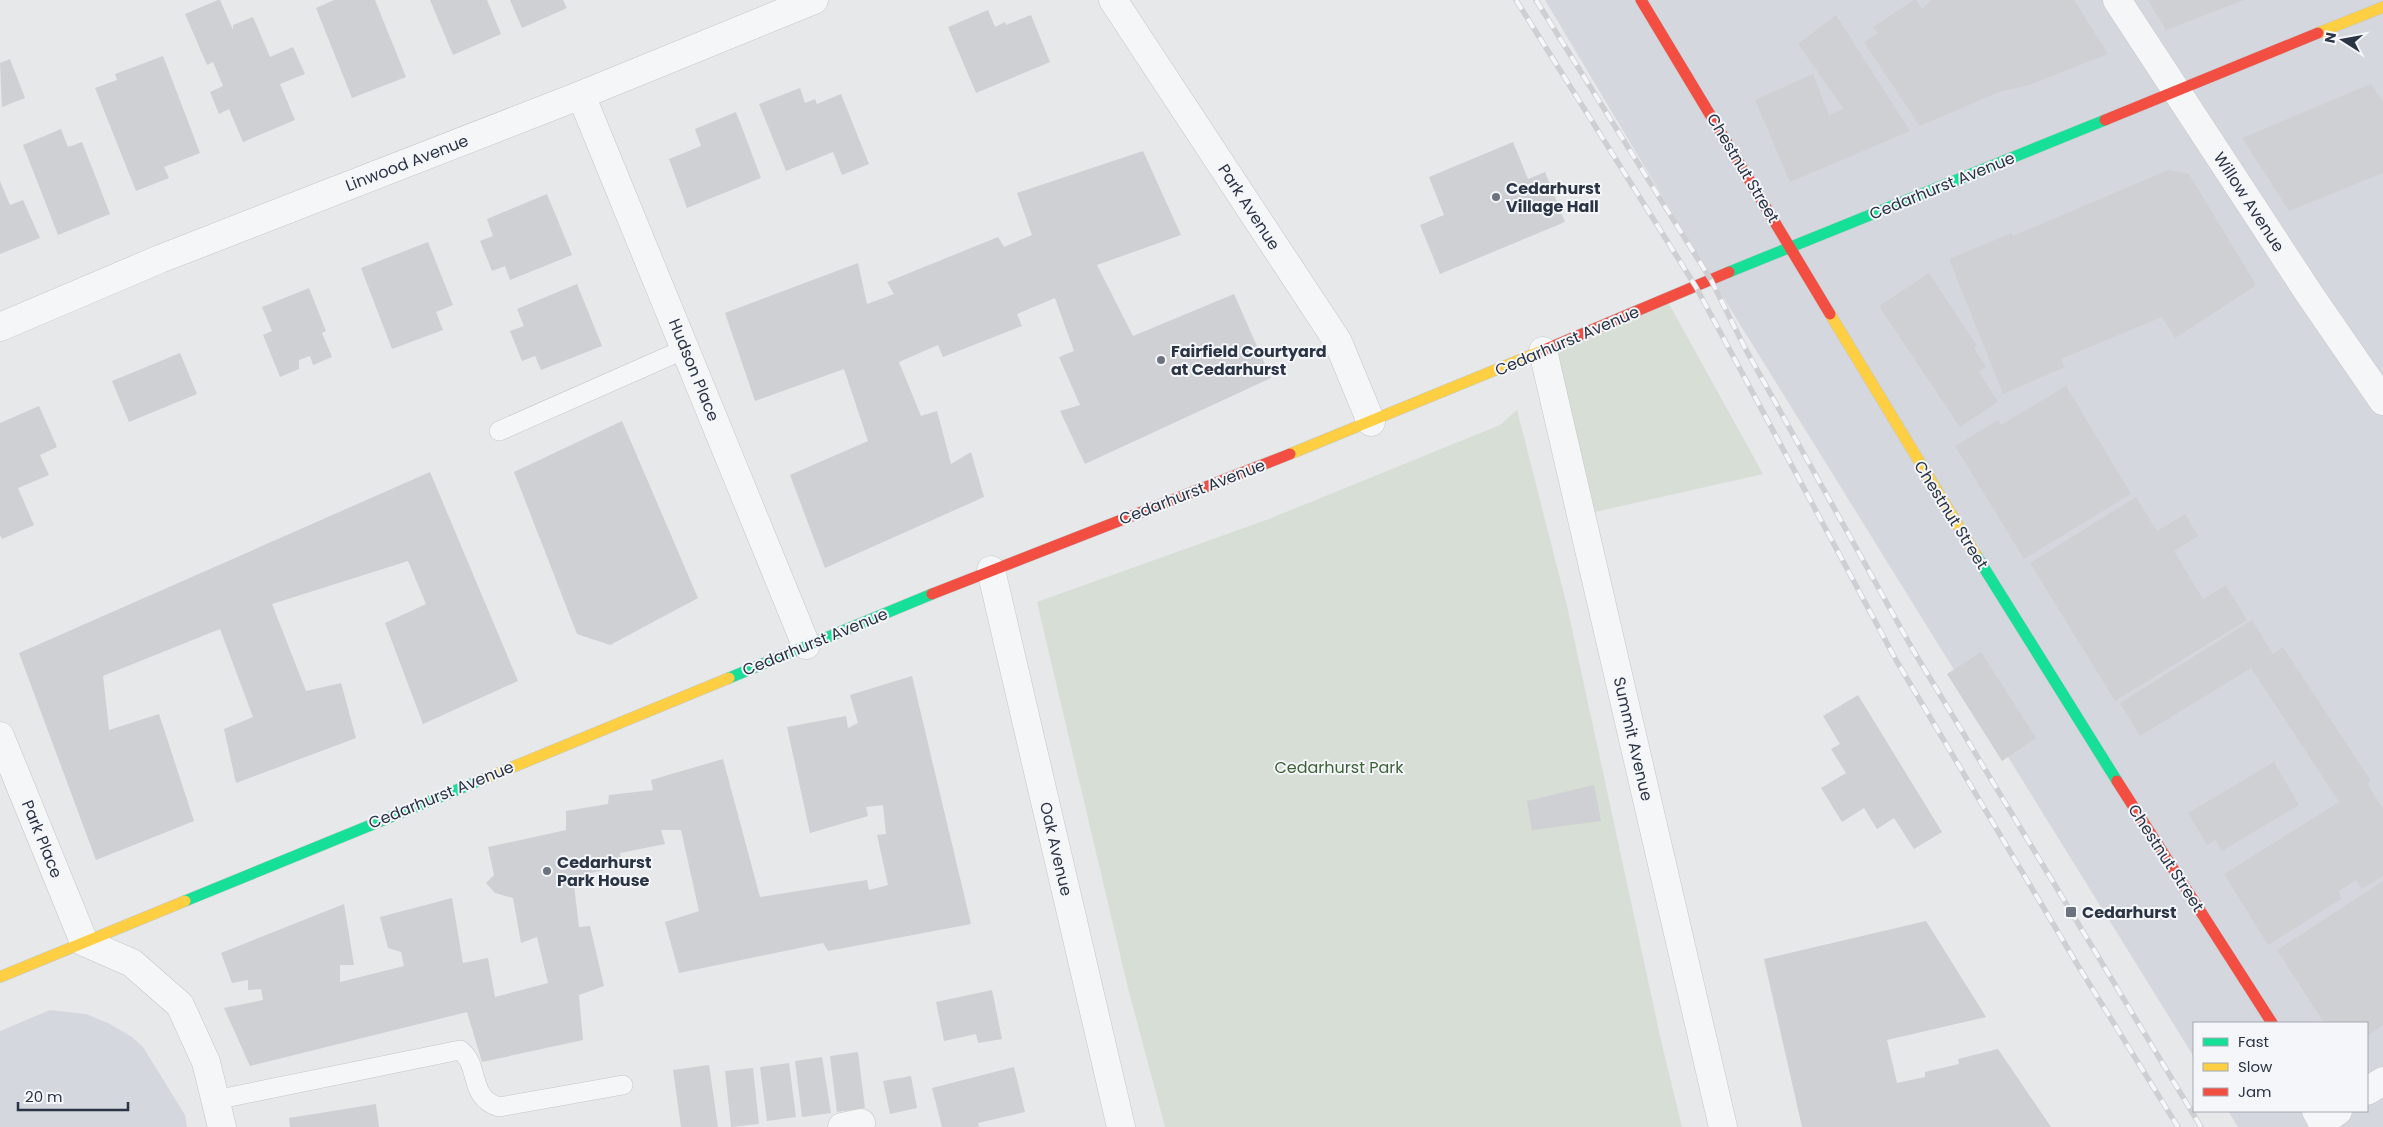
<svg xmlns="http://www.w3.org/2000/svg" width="2383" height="1127" font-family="Poppins,sans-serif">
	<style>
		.built { fill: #d4d7dd }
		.green { fill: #d6ded6 }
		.building { fill: #ced0d3 }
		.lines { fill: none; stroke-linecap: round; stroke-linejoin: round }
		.lane-casing { stroke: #c4c6c8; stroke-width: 20 }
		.street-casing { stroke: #c4c6c8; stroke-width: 29 }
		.fast-casing { stroke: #c4c6c8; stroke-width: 12 }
		.slow-casing { stroke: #c4c6c8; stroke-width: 12 }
		.jam-casing { stroke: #c4c6c8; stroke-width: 12 }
		.lane { stroke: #f5f6f7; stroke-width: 19 }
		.street { stroke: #f5f6f7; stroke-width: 28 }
		.fast { stroke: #16e098; stroke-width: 11 }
		.slow { stroke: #ffcf43; stroke-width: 11 }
		.jam { stroke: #f24e42; stroke-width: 11 }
		.rail-casing { stroke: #cecfd2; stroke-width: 5.5 }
		.rail { stroke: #f4f6f9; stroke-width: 4; stroke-dasharray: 11; stroke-linecap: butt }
		.poi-dot { fill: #6c737f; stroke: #f4f6f9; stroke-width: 2 }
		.labels { text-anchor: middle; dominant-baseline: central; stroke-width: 4; stroke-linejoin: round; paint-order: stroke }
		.street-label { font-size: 16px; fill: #2b3445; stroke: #f4f6f9 }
		.poi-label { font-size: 16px; font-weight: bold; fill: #2b3445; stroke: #f4f6f9; text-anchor: start }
		.park-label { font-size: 16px; fill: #3f6138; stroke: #f4f6f9 }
	</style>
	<rect width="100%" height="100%" fill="#e6e8ea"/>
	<path class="built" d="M1545,0h838v1127h-145l-10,-16h139v-88h-173v34l-481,-776z
		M50,1010l36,4 22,9 24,14 11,10 42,68 2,12h-187v-96z"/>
	<path class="green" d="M1668,302l95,172 -177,40 -44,-157z
		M1517,410l50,196 95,439 20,82h-517l-37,-139 -91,-386 232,-83 231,-94z"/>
	<path class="building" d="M218,0h2l13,30v-5l20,-8 17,40 23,-10 12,27 -25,10 15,36 -52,22 -14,-33 -10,5 -9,-22 13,-6 -10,-24 -6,3 -22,-51z
		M334,0h41l31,77 -54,21 -36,-90z
		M430,0h57l14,34 -48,21z
		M510,0h53l4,8 -45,20z
		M1914,0h2l6,9 9,-9h143l34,54 -79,31 -30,7 -79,34 -56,-84 14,-9 -5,-6z
		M2148,0h96l-78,30z
		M988,10l7,17 10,-5 1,3 25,-10 19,47 -74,31 -28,-66z
		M1836,15l74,116 -120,51 -35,-82 58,-26 16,41 15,-6 -46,-65z
		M163,56l37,97 -36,14 5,11 -33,13 -41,-103 22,-8 -2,-6z
		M10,59l15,39 -23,9 -2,-44z
		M2371,84l12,18v71l-94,38 -47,-73z
		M800,88l5,15 10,-4 2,5 24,-10 28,70 -27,11 -9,-23 -47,19 -27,-67z
		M736,112l25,66 -74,30 -18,-49 32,-13 -6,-17z
		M61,129l7,18 14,-5 28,72 -52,21 -35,-90z
		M1513,142l15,37 17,-7 20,50 -125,52 -20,-49 24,-10 -15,-38z
		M1143,151l38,84 -84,30 36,71 101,-42 37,84 -186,86 -25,-53 20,-6 -21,-48 15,-6 -19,-53 -38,16 5,12 -79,31 -5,-12 -39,17 22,54 16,-5 14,53 20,-12 13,45 -159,71 -35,-93 78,-34 -24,-72 -89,32 -30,-88 133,-50 9,41 27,-10 -7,-12 111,-45 6,10 28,-12 -15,-42z
		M2168,170l21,4 63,104 3,8 -80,52 -13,-21 -101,42 4,8 -62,27 -54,-135 63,-26 1,3z
		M0,181l10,24 13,-5 17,38 -40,16z
		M547,194l25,61 -62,25 -5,-14 -13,5 -12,-30 13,-5 -6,-17z
		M428,242l25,63 -17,7 7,18 -51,19 -31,-81z
		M1929,273l48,73 -3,2 12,19 -7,5 19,30 -38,25 -81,-121z
		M577,284l25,62 -61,24 -6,-14 -13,5 -12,-30 14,-5 -7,-17z
		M309,288l17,43 -4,2 10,24 -19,8 -3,-9 -11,4v9l-19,8 -17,-42 9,-4 -10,-24z
		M180,353l17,41 -68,28 -17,-41z
		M2066,386l65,108 -107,65 -69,-113 43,-26 3,5z
		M39,406l18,41 -17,8 9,20 -31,13 16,37 -32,14 -2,-4v-112z
		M622,421l76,177 -88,47 -33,-11 -63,-162z
		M430,472l88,209 -95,43 -38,-101 41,-19 -18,-43 -136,43 34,87 35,-8 15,55 -120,45 -12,-54 29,-12 -33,-88 -117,47 6,54 50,-16 35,107 -98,39 -77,-207z
		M2136,497l21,34 28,-17 13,22 -24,15 29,48 23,-14 21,35 -132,81 -85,-138z
		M2252,620l21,34 10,-7 88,134 -4,2 16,26v67l-21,13 -6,-9 -17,11 2,8 -73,46 -44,-71 115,-72 -88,-134 -111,68 -20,-33z
		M1981,652l55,86 -34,23 -55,-87z
		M912,676l59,248 -143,27 -5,-8 -144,30 -14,-51 34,-11 -18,-81h-20l4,14 -45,9 2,13 -49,11 6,50 11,-1 14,60 -25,9 4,45 -101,22 -15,-50 -217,54 -26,-58 39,-8 -2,-11 -13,1v-10l-16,3 -11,-30 123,-49 10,61h-14v17l64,-16 -3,-14 -13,-4 -8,-31 72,-19 11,65 25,-5 7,39 53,-14 -11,-46 -16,6 -8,-45 -18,-5 -9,-10 8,-8 -6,-28 78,-17v-19l42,-7 1,-9 44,-5 -2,-10 72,-21 37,138 107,-17 2,10 19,-5 -11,-50 9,-1 -3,-29 -17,2 2,9 -58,17 -23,-106 59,-11 2,12 10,-5 -8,-28z
		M1858,695l84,137 -28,17 -20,-31 -17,11 -13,-21 -22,14 -21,-34 25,-15 -15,-24 9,-5 -17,-28z
		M2274,762l25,43 -77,46 -7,-11 -8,5 -19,-32z
		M1594,785l7,36 -69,9 -5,-29z
		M2383,881v144l-16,11v-13h-43l-47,-73z
		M1926,921l60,96 -99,23 10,43 28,-6v-5l34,-8 -1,-5 40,-10 53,78h-249l-38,-168z
		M992,990l10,49 -24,4 -2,-9 -32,7 -8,-39z
		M858,1052l7,56 -28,4 -7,-56z
		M822,1057l9,56 -29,4 -7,-56z
		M789,1063l7,54 -29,4 -7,-54z
		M709,1065l9,62h-37l-8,-57z
		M1014,1067l11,45 -47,11 1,4h-37l-10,-39z
		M753,1068l6,56 -28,3 -6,-56z
		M911,1076l6,32 -27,6 -7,-33z
		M376,1104l3,23h-89l-1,-9z"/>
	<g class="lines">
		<defs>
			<path id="lane" d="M499,431l186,-82
				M215,1100l245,-50c21,15 7,47 39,57l124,-22"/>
			<path id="street" d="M1113,0l225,342 33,80
				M2117,0l193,295 73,106
				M581,95l225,550
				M0,327l160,-68 421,-164 233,-95
				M1543,351l180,776
				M991,570l130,557
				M0,736l84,206 48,21 48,42 26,57 16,65
				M2367,1091l16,-10
				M2316,1111l6,11 16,-11
				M842,1127l19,-4"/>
			<path id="fast" d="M1729,272l376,-152
				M1976,555l141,226
				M729,678l203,-84
				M185,901l301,-123"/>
			<path id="slow" d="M2318,33l65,-26
				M1830,314l146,241
				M1290,454l254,-104
				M486,778l243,-100
				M0,977l185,-76"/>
			<path id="jam" d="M1641,0l189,314
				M2105,120l213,-87
				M1544,350l185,-78
				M932,594l358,-140
				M2117,781l155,242"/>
		</defs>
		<use href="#lane" class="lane-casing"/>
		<use href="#street" class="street-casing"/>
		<use href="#fast" class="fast-casing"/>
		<use href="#slow" class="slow-casing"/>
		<use href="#jam" class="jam-casing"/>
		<use href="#lane" class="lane"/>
		<use href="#street" class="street"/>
		<use href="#fast" class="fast"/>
		<use href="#slow" class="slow"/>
		<use href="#jam" class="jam"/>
		<defs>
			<path id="rail" d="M1516,0l180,287 200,373 181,304 101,163
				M1536,0l175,280 34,68 168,302 288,477"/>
		</defs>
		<use href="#rail" class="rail-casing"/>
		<use href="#rail" class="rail"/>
	</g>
	<g class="poi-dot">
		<circle cx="1496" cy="197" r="5"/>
		<circle cx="1161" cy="360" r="5"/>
		<circle cx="547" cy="871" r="5"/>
		<rect x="2065" y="906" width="12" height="12" rx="2.5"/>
	</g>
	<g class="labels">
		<g class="street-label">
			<text transform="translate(407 163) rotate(-21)">Linwood Avenue</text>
			<text transform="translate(1743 168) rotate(59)">Chestnut Street</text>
			<text transform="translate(1942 186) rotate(-22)">Cedarhurst Avenue</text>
			<text transform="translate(2249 202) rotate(57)">Willow Avenue</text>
			<text transform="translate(1249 207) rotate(57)">Park Avenue</text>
			<text transform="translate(1567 341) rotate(-23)">Cedarhurst Avenue</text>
			<text transform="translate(694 370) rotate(68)">Hudson Place</text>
			<text transform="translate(1192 492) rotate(-21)">Cedarhurst Avenue</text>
			<text transform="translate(1951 515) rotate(58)">Chestnut Street</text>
			<text transform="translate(815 642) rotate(-22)">Cedarhurst Avenue</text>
			<text transform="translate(1633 739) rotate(77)">Summit Avenue</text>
			<text transform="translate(441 795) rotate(-22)">Cedarhurst Avenue</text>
			<text transform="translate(42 839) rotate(68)">Park Place</text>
			<text transform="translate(1056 849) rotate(77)">Oak Avenue</text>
			<text transform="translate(2166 858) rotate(57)">Chestnut Street</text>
		</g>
		<g class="poi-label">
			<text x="1506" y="188">Cedarhurst<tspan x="1506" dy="18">Village Hall</tspan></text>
			<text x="1171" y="351">Fairfield Courtyard<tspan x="1171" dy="18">at Cedarhurst</tspan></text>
			<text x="557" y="862">Cedarhurst<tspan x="557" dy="18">Park House</tspan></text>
			<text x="2082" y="912">Cedarhurst</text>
		</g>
		<g class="park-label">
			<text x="1339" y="767">Cedarhurst Park</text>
		</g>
	</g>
	<rect x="2193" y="1022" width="175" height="90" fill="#f4f6f9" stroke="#a4a8b1"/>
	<rect x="2203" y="1038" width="25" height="8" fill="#16e098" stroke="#a4a8b1"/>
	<text x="2238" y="1047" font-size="15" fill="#2b3445">Fast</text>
	<rect x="2203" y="1063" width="25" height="8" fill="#ffcf43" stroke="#a4a8b1"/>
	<text x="2238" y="1072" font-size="15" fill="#2b3445">Slow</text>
	<rect x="2203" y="1088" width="25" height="8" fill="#f24e42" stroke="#a4a8b1"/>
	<text x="2238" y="1097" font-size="15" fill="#2b3445">Jam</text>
	<g transform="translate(2343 40) rotate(281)" stroke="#f4f6f9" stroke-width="4" paint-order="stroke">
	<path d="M0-4L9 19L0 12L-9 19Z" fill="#2b3445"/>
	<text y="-8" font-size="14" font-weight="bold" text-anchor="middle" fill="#2b3445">N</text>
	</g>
	<path d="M18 1102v8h110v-8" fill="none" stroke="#2b3445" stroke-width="2.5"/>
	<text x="25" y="1102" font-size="15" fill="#2b3445" stroke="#f4f6f9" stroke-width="4" paint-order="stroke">20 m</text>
</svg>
